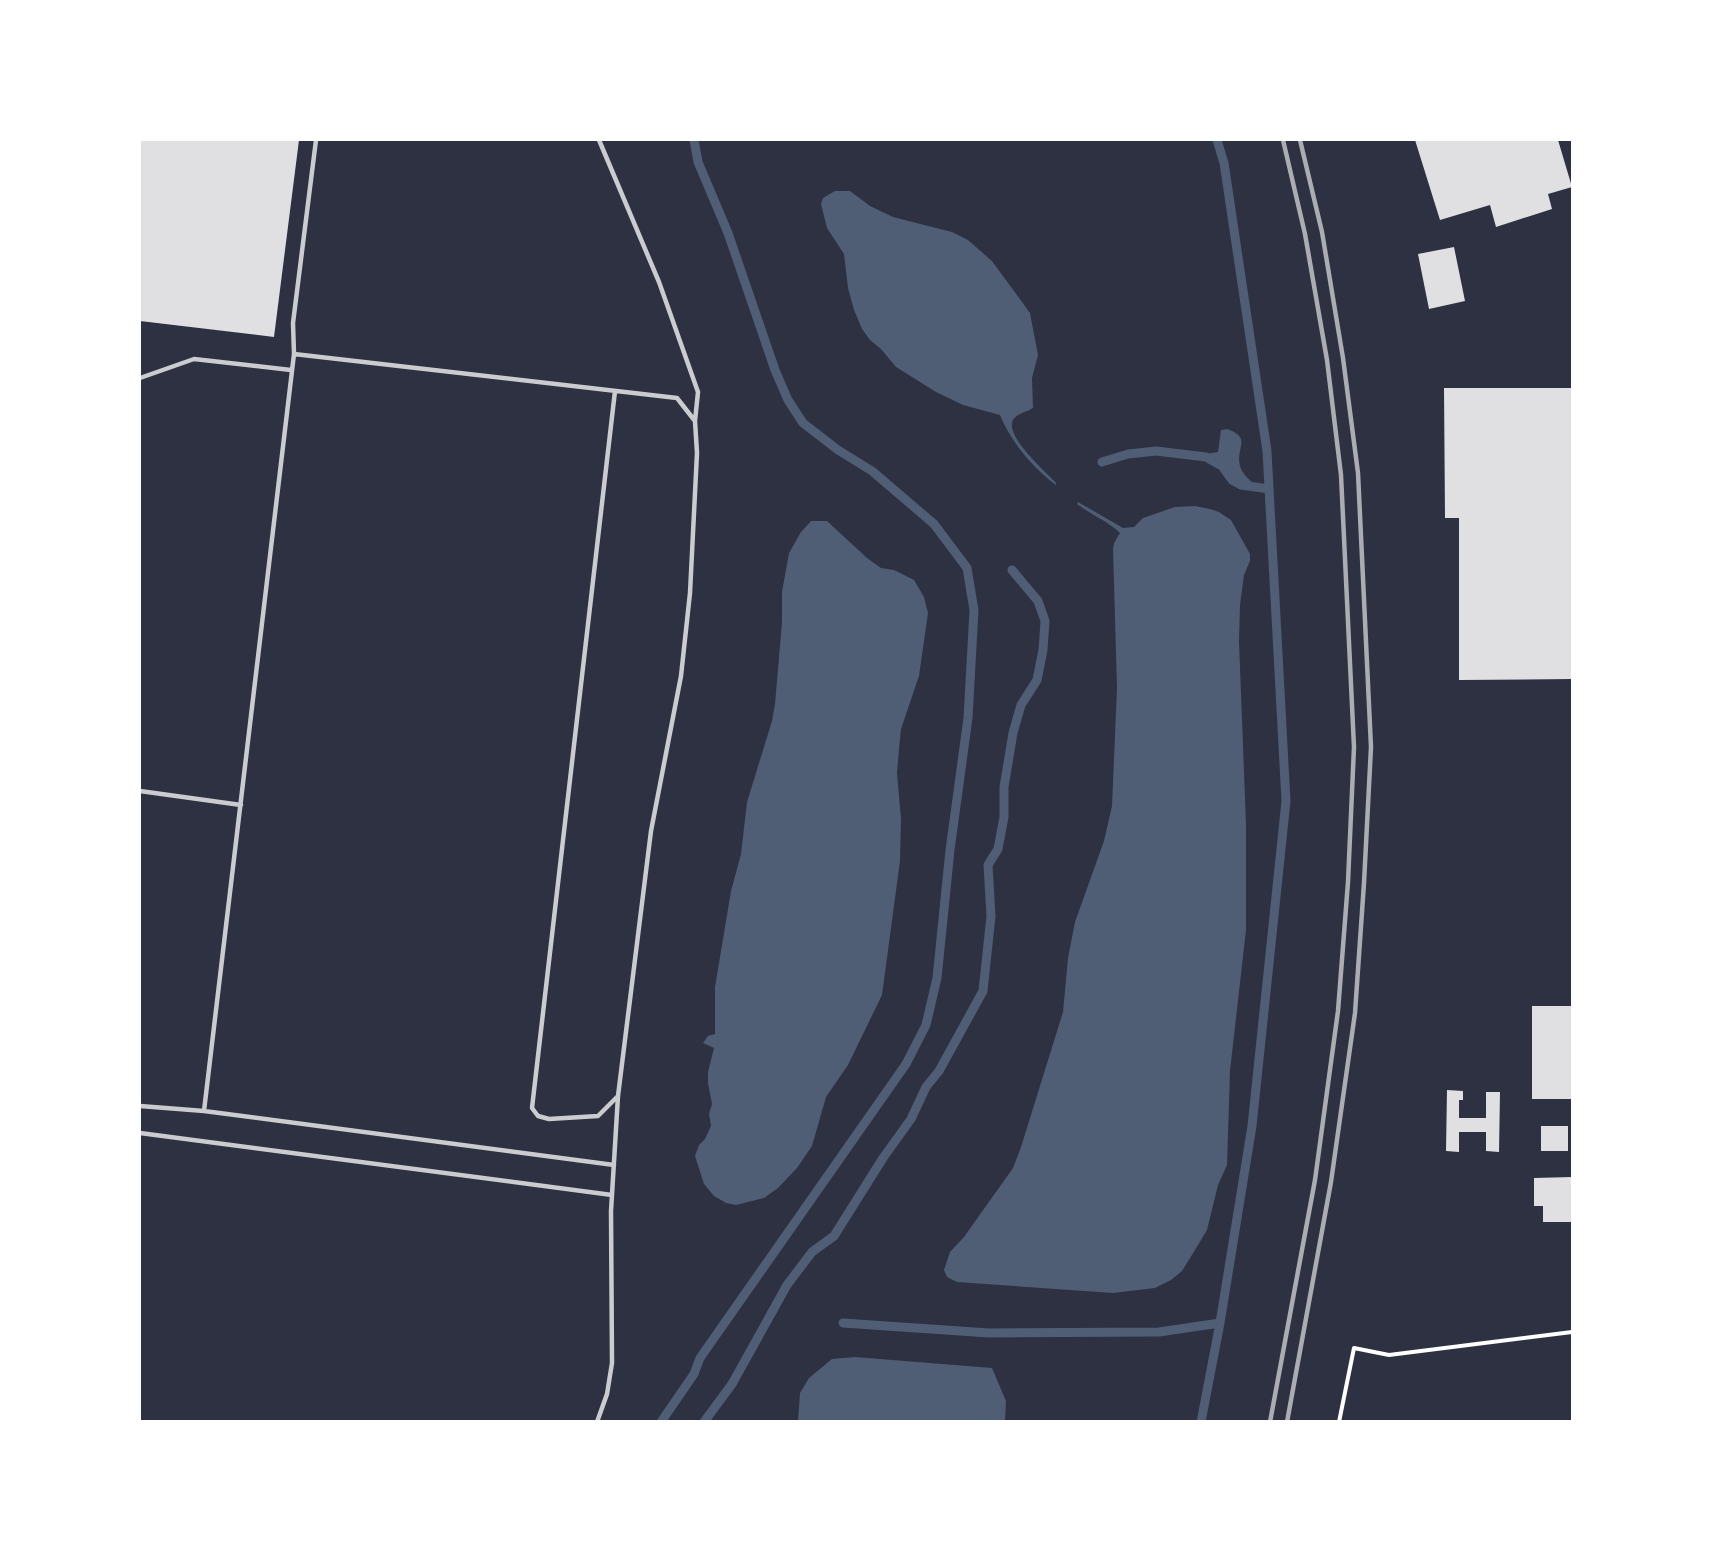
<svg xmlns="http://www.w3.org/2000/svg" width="1712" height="1561" font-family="Barlow,sans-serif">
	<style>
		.water { fill: #4f5d75 }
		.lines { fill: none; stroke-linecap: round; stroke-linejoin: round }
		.stream { stroke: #4f5d75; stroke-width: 9 }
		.building { fill: #e0e0e3 }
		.path { stroke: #fff; stroke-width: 4 }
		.service { stroke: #caccd0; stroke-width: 4.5 }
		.rail { stroke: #abadb3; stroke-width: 4.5 }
	</style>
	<rect width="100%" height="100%" fill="#2d3142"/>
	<path class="water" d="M835,191h15l20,15 23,11 59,15 16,8 24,21 38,52 8,42 -6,23 1,30c-6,4 -17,6 -20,12 -9,16 33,52 43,63v2c-24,-18 -45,-43 -56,-70l-37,-10 -27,-13 -40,-25 -15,-18 -11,-9 -8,-11 -8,-19 -6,-22 -4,-34 -17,-26 -6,-24 2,-6z
		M1227,429c26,9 8,19 13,37 3,9 9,13 16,20l-15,-1 -9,-5 -10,-14 -19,-9 2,-3 13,-2 3,-22z
		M1078,502l45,26 11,-1 9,-9 32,-11 20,-1 15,3 9,3 12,8 19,34v7l-6,14 -4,30 -1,36 7,183v106l-16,141 -3,94 -9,20 -11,45 -12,20 -13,21 -11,9 -16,8 -42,5 -156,-11 -10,-5 -3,-7 6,-18 14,-15 49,-69 8,-21 42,-135 5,-54 7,-36 29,-81 8,-35 5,-118 -4,-139 1,-6 6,-10c-12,-12 -29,-18 -43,-29z
		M811,521h16l40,37 14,10 13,2 20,10 10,17 4,16 -9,63 -18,53 -2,20 -2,24 4,46 -1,42 -18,134 -34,70 -22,32 -14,49 -15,22 -19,20 -14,10 -28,7 -10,-2 -12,-7 -10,-12 -9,-28 4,-11 6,-6 6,-13 -2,-12 3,-10 -4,-21v-11l6,-24 -11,-5 5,-7 7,-2v-47l16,-96 10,-37 6,-52 25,-81 3,-17 7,-82v-30l7,-39 12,-21z
		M855,1357l137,11 14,33 -1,20h-207l2,-28 9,-15 23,-19z"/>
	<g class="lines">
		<path class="stream" d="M1102,462l26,-8 28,-3 50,6 16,9 10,14 9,5 28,4
			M843,1323l146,10 170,-1 61,-9
			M661,1422l33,-48 6,-16 206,-294 20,-39 11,-47 13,-128 18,-132 6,-108 -7,-42 -33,-44 -62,-53 -34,-21 -35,-27 -15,-23 -13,-30 -47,-137 -30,-71 -4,-22
			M704,1422l28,-38 55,-99 25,-33 22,-16 49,-78 28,-39 15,-32 13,-16 44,-80 8,-75 -3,-51 10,-16 6,-32v-30l9,-54 8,-28 16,-25 6,-30 2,-29 -7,-20 -26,-31
			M1201,1422l19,-99 32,-197 34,-325 -19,-350 -43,-288 -7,-23"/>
	</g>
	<path class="building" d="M140,140h159l-25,197 -134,-16z
		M1415,140h143l14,47 -24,7 4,15 -56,18 -6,-22 -50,15z
		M1454,247l11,54 -36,8 -11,-55z
		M1444,388h128v291l-113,1v-162h-14z
		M1532,1006h40v93h-40z
		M1447,1090l16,1v9h-4v18h27v-26h14l-1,60 -13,-1v-19h-27v20l-13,-1z
		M1541,1126h27v25h-27z
		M1572,1177v45h-29v-16h-9v-28z"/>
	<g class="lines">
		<path class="path" d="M1339,1422l15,-74 35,7 183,-23"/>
		<path class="service" d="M294,354l383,44 18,23
			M140,378l54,-19 97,11
			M615,391l-83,717 6,8 11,3 49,-3 20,-20
			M140,791l101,14
			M140,1106l64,5 410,54
			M204,1111l90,-757 -1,-31 23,-183
			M140,1133l472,62
			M597,1422l10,-28 5,-31 -1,-152 7,-115 33,-265 30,-155 9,-83 7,-140 -2,-32 3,-29 -39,-110 -60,-142"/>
		<path class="rail" d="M1270,1422l45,-242 23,-169 10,-129 6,-135 -13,-272 -14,-115 -22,-126 -22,-94
			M1287,1422l44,-240 24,-169 9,-130 7,-136 -13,-274 -15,-115 -21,-126 -22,-92"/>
	</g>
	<rect width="1712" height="1561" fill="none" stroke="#ffffff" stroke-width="282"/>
</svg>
